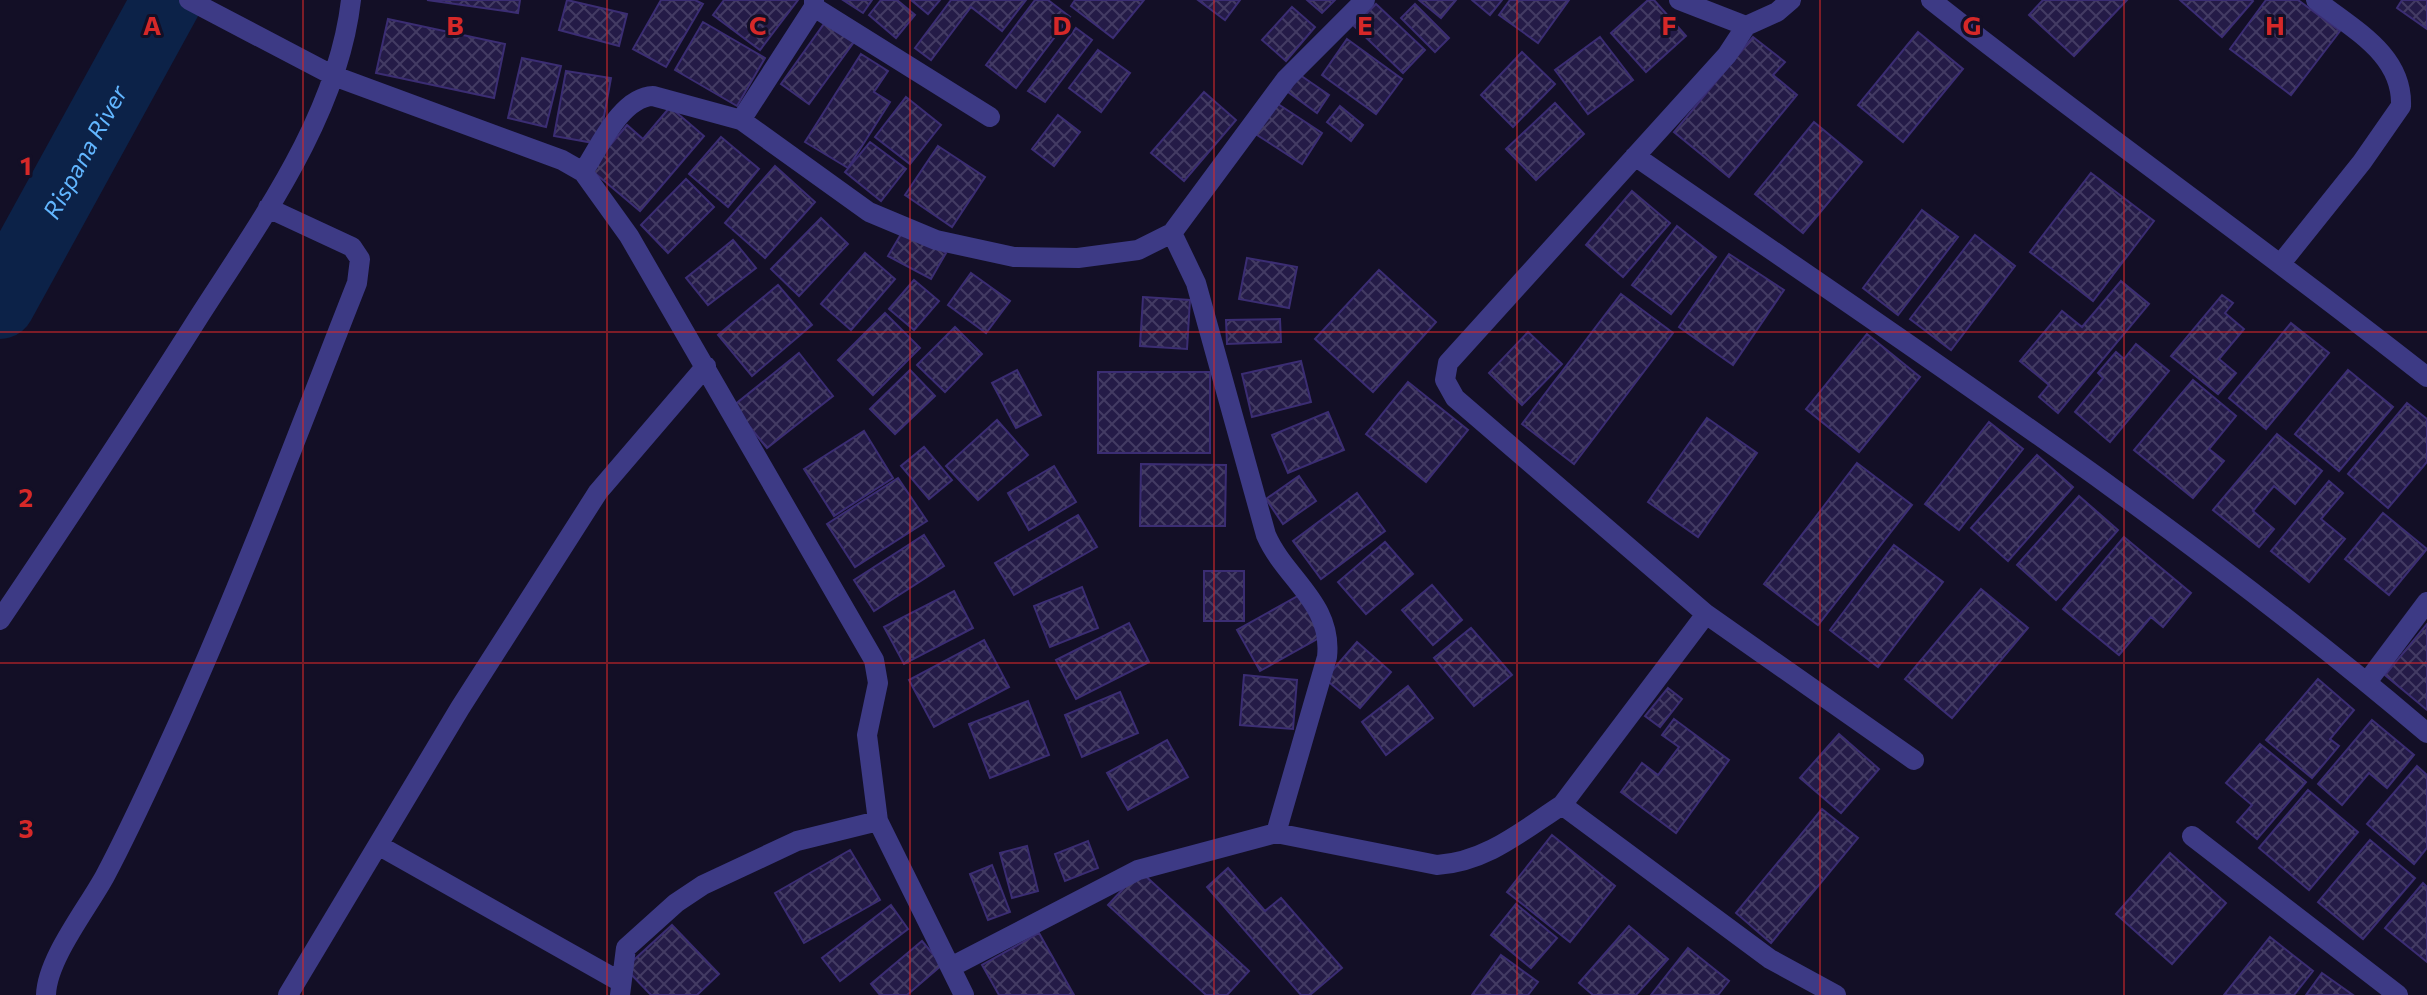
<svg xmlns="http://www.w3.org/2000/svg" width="2427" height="995" font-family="Commissioner,sans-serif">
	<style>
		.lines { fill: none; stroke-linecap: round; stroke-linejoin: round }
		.river { stroke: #0c2248; stroke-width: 70 }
		.building { fill: url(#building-cross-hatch); stroke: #3b2d73; stroke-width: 2 }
		.minor { stroke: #3d3a85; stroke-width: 20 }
		.grid { fill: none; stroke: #d62828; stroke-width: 2; stroke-opacity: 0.55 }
		.labels { text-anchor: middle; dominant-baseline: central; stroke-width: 6; stroke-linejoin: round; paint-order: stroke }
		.water-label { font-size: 24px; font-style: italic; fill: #62b6ff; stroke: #130f26 }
		.grid-label { font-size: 26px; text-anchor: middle; font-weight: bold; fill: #d62828; stroke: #130f26; stroke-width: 6; stroke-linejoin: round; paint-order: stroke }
	</style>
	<defs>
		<pattern id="building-cross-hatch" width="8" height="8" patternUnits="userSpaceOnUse" patternTransform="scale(2)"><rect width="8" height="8" fill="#241b47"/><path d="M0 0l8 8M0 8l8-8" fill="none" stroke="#433b63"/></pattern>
	</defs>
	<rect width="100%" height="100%" fill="#130f26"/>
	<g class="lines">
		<path class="river" id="s1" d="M0,304l167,-304"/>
	</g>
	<path class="building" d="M427,0h93l-2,13z
		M567,0l60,14 -8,32 -60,-16z
		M661,0h34l8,4 -37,63 -33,-18z
		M724,0h74l-38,50 -47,-35z
		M843,0h29l-9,13z
		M881,0h16l18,15 -19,23 -27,-23z
		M911,0h29l-12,14z
		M951,0h75l-24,31 -31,-24 -40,53 -16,-12z
		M1035,0h13l22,17 -54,71 -30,-23z
		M1075,0h69l-31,38 -42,-32z
		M1198,0h42l-15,20z
		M1307,0h28l-13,13z
		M1419,0h37l-15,18z
		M1472,0h30l-12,15z
		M1510,0h59l-31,43 -39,-28z
		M1648,0h6l32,36 -40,36 -35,-39z
		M2043,0h84l-53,56 -45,-41z
		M2180,0h72l1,1 -31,36z
		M2266,0h32l42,31 -49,64 -61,-46z
		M2402,0h25v29l-30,-21z
		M1376,4l49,46 -22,23 -49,-47z
		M1415,4l34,34 -14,14 -34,-34z
		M1292,7l23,20 -29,34 -24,-21z
		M388,19l117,25 -11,54 -118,-25z
		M826,21l28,21 -45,62 -28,-20z
		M703,22l62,36 -28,48 -62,-36z
		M1076,28l16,12 -47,62 -17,-11z
		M1918,32l45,37 -60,73 -45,-37z
		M1600,37l33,43 -45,34 -33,-44z
		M1753,37l32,25 -12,13 24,20 -68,82 -55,-45z
		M1347,39l55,40 -26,35 -54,-39z
		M1098,50l32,23 -29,39 -32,-24z
		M1522,52l33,32 -42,43 -32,-32z
		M861,54l27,17 -14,21 16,10 -42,66 -43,-26z
		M522,58l39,8 -15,61 -38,-9z
		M566,71l45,7 -12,66 -45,-8z
		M1300,75l29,20 -12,18 -29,-21z
		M1204,92l32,28 -52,61 -33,-28z
		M906,97l35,28 -31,39 -35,-27z
		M1275,102l47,31 -20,31 -48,-31z
		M1555,103l29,31 -48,46 -30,-31z
		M1340,106l23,19 -12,16 -24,-19z
		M670,107l34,29 -64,75 -50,-42 37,-44 16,14z
		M1058,115l22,17 -26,34 -22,-17z
		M1814,122l48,40 -59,71 -48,-39z
		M721,137l38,32 -31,38 -39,-33z
		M870,142l36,27 -25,32 -36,-29z
		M938,146l47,31 -33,50 -47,-32z
		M775,166l40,36 -50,56 -40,-35z
		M2091,173l63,48 -61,80 -63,-49z
		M686,179l28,28 -46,46 -27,-28z
		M1632,191l38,32 -47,54 -37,-32z
		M1922,210l36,27 -60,78 -35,-27z
		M821,218l27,26 -49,52 -28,-27z
		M1677,226l39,31 -45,57 -39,-29z
		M904,229l42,24 -15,26 -43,-23z
		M1975,235l40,31 -64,84 -41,-31z
		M733,240l23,28 -48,37 -22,-27z
		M865,253l30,26 -44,51 -30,-26z
		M1729,254l55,36 -51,75 -54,-38z
		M1247,258l50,9 -8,41 -50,-9z
		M1379,270l57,52 -63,70 -58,-53z
		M971,273l39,28 -24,32 -38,-28z
		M914,280l25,21 -25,29 -25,-21z
		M2121,281l28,23 -91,109 -19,-16 10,-12 -29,-24 42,-50 20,16z
		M778,285l34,40 -60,51 -34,-41z
		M1621,294l52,39 -99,131 -52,-40z
		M2222,295l11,8 -8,10 19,16 -25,30 17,14 -18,21 -47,-38z
		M1143,297l47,3 -3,49 -47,-3z
		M885,313l35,35 -47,47 -35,-35z
		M1280,319l1,23 -54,2 -1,-24z
		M2291,323l38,30 -63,76 -37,-31z
		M955,327l27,27 -37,38 -28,-27z
		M1528,332l34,32 -40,41 -33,-32z
		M1867,334l53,43 -61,75 -53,-43z
		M2136,344l33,27 -59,71 -35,-30 28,-34 -5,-5 18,-21 8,7z
		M799,353l34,43 -66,52 -34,-42z
		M1301,361l10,41 -59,15 -10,-43z
		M910,370l25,26 -40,38 -25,-25z
		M1017,370l24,45 -25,13 -24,-45z
		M2348,370l45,37 -54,64 -44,-37z
		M1098,372h112v81h-112z
		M2193,380l43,36 -27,33 15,12 -31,37 -59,-48z
		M1408,382l60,48 -42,52 -60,-48z
		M2407,403l20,16v43l-39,46 -40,-34z
		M1328,412l16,38 -56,23 -16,-38z
		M1707,418l50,35 -59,84 -50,-35z
		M997,420l31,35 -50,45 -32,-34z
		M1989,422l34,27 -64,81 -34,-26z
		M864,431l29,47 -59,38 -30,-47z
		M2277,434l45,37 -27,33 -21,-18 -21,25 21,18 -15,18 -46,-37z
		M924,447l28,33 -23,19 -28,-33z
		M2037,455l36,32 -65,74 -37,-33z
		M1857,463l55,42 -94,120 -54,-41z
		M1141,464l85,1 -1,61h-85z
		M1054,466l22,36 -47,28 -21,-37z
		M1299,476l17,25 -33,23 -17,-25z
		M898,478l29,43 -72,46 -28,-43z
		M2329,481l14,12 -22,26 24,20 -36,43 -38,-31z
		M1357,493l28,38 -64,48 -28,-38z
		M2079,496l39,34 -62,70 -39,-35z
		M2383,513l44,36 -38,46 -44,-36z
		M1078,515l19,32 -83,48 -19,-32z
		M924,535l20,31 -70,45 -20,-31z
		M2124,537l67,56 -28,34 -12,-10 -32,38 -56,-46z
		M1385,542l28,32 -47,40 -28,-32z
		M1894,545l49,37 -65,85 -48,-37z
		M1204,571h40v50h-40z
		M1432,585l30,35 -29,25 -31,-35z
		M1082,587l16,41 -48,19 -16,-41z
		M1981,589l47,39 -76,90 -47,-39z
		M954,591l19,37 -69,36 -20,-37z
		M1303,593l23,41 -66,37 -23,-41z
		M1129,623l20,39 -73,37 -20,-39z
		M2427,624v86l-42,-35z
		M1471,628l41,47 -38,31 -40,-48z
		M984,640l25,47 -75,40 -25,-47z
		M1357,642l34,30 -31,36 -35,-29z
		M1244,675l53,5 -4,49 -53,-4z
		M2318,679l36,31 -24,29 9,7 -27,32 -46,-38z
		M1408,686l25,32 -47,37 -24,-33z
		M1668,688l14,11 -22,28 -15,-11z
		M1120,692l18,41 -56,24 -17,-42z
		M1028,701l21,54 -59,23 -21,-54z
		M1674,719l55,41 -53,73 -55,-41 21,-29 16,12 21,-28 -17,-12z
		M2372,720l42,35 -27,33 -18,-15 -27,32 -24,-21z
		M1839,734l40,35 -38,44 -41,-35z
		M1167,740l21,37 -60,33 -21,-37z
		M2260,744l46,38 -49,57 -20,-17 15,-17 -26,-22z
		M2417,766l10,9v73l-13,16 -47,-40z
		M2308,790l50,42 -49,58 -50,-42z
		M1822,809l36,29 -87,105 -35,-30z
		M1552,835l63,51 -45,56 -63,-50z
		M2370,840l45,38 -52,61 -45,-37z
		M1088,841l10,27 -33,13 -10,-27z
		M1027,846l11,45 -26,7 -12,-45z
		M850,850l30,50 -76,43 -29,-50z
		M2170,853l56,50 -54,61 -56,-50z
		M992,865l18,47 -22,8 -18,-46z
		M1228,868l37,43 16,-13 61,70 -32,27h-9l-94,-108z
		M1140,871l109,100 -22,24h-21l-98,-90z
		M2423,883l4,4v75l-42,-34z
		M1516,904l41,34 -26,30 -40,-33z
		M891,905l17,24 -68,52 -18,-23z
		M672,925l47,49 -22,21h-46l-26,-27z
		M1629,926l39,33 -32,36h-43l-14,-12z
		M1039,933l35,62h-75l-17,-30z
		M2270,937l43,34 -19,24h-70z
		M922,941l20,24 -35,30h-27l-9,-11z
		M1688,948l41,33 -11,14h-67z
		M1501,955l37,27 -10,13h-56z
		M2322,973l31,22h-47z"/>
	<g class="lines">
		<path class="minor" d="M189,0l145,76 228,84 21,12 46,64 245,424 4,23 -11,52 11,86 86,174
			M1679,0l67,26 31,-14 14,-12
			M1931,0c163,129 333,248 496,377
			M814,7l176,110
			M1746,26l-19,29 -279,308 -3,17 10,18 251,216 -144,191 208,154 66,36
			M741,120l73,-113v-7
			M1635,156c268,186 543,365 792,577
			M583,172c16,-24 38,-75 70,-76l88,24 128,92 67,28 78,17 64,1 60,-8 34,-17
			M2282,262l80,-100 39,-56c2,-52 -49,-77 -85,-106
			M1706,614l208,146
			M0,620c68,-101 135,-202 200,-305 61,-95 138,-200 151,-315
			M2367,682l60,-80
			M1276,833l51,-176c6,-54 -42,-78 -61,-122l-70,-252 -24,-50 114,-154 79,-79
			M2192,836l206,159
			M378,845l241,136
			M951,967l187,-97 138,-37 161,32c49,-3 85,-34 125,-60
			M46,995c1,-36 41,-86 59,-119 27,-51 52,-106 76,-159 64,-143 119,-289 176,-434l3,-24 -8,-12 -84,-39
			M288,995l172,-287 138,-216 108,-126
			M620,995l6,-47 50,-45 27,-18 94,-44 81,-20"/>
	</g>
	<path class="grid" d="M303,0v995M607,0v995M910,0v995M1214,0v995M1517,0v995M1820,0v995M2124,0v995M0,332h2427M0,663h2427"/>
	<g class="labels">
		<g class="water-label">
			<text stroke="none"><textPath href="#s1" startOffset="174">Rispana River</textPath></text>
		</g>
	</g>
	<g class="grid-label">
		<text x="152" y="35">A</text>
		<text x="455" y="35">B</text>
		<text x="758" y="35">C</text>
		<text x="1062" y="35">D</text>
		<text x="1365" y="35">E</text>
		<text x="1669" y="35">F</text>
		<text x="1972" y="35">G</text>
		<text x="2275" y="35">H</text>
		<text x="26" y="175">1</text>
		<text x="26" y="507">2</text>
		<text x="26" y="838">3</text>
	</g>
</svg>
